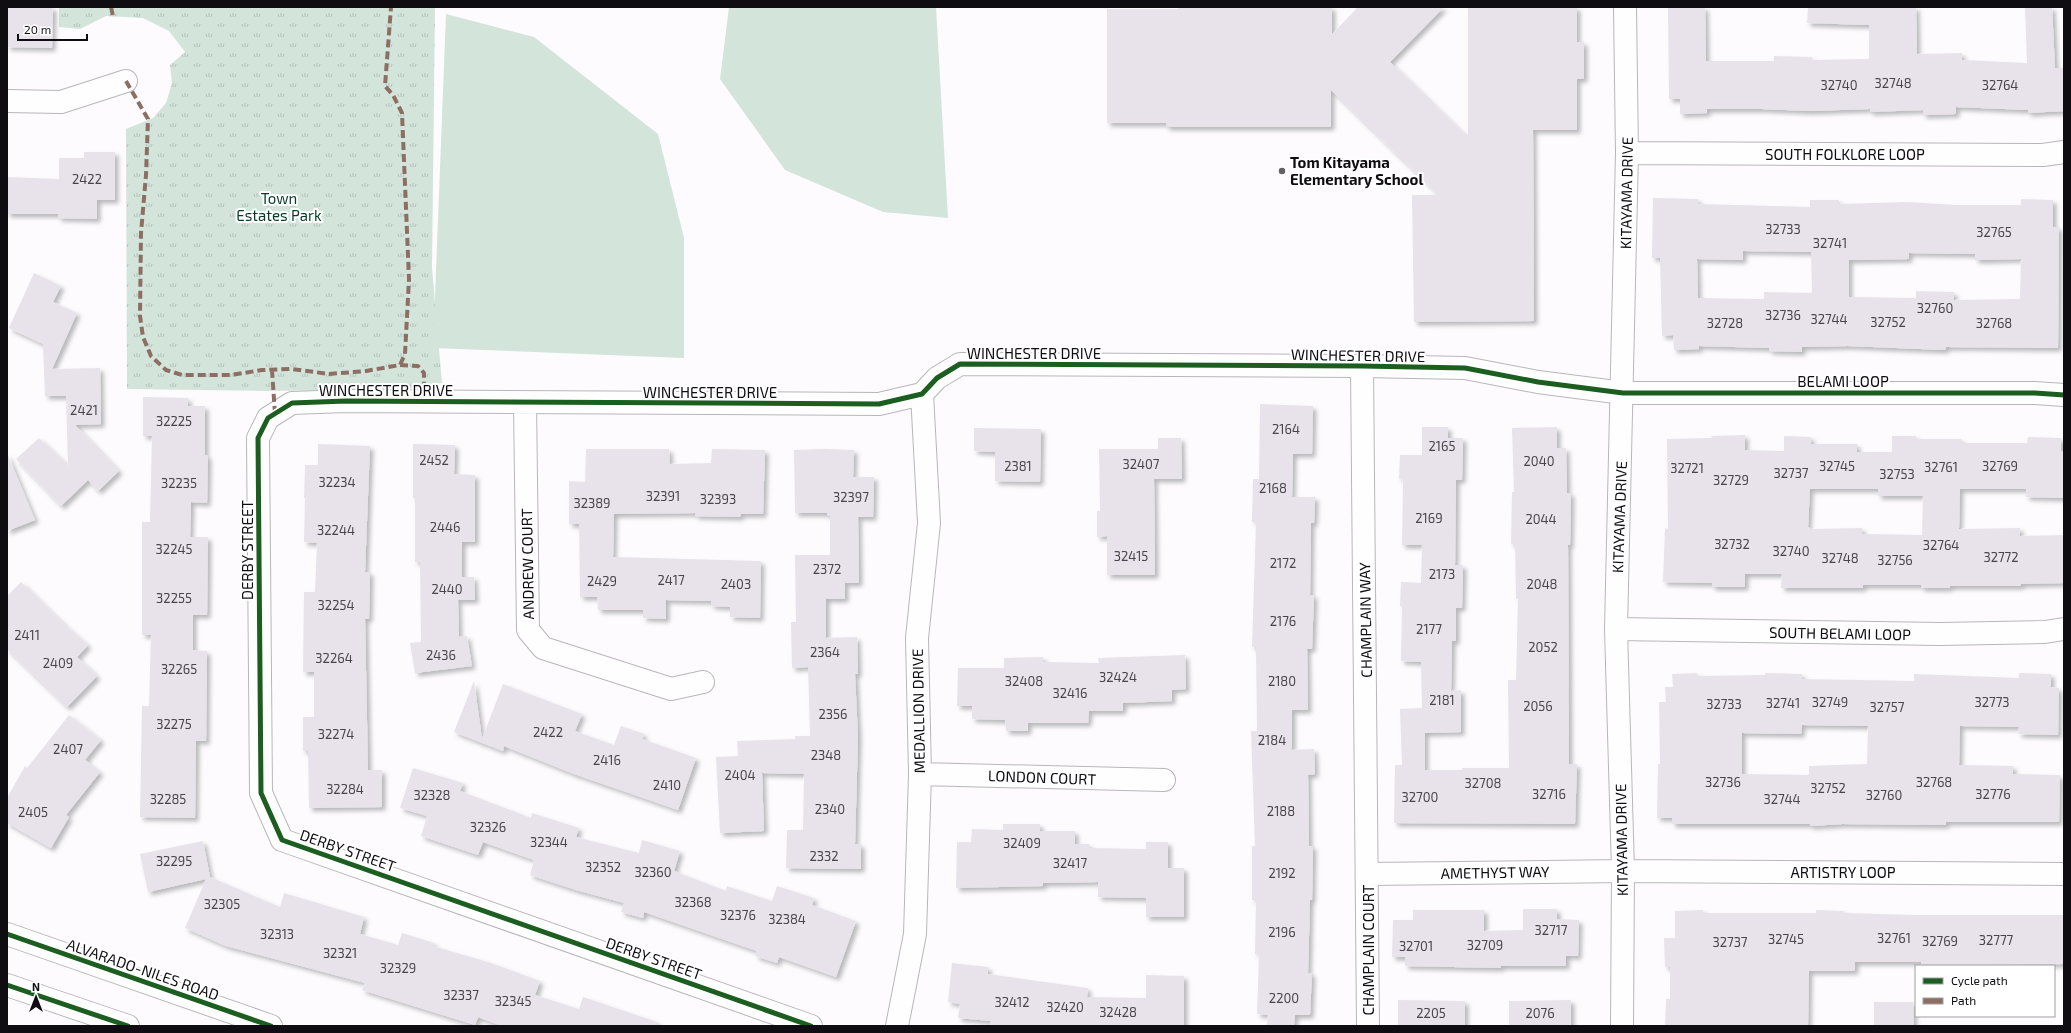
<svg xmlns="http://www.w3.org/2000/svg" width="2071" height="1033" font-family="'Exo 2',sans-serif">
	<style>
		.grass { fill: url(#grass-tufts) }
		.pitch { fill: #d3e4db }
		.building { fill: #e8e3eb; fill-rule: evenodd; filter: url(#shadow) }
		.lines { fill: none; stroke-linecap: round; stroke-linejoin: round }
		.minor-casing { stroke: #b8b6b9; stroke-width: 24 }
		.secondary-casing { stroke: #b8b6b9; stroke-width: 24 }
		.minor { stroke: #fffeff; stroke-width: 22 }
		.secondary { stroke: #fffeff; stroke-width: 22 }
		.quiet { stroke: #8d6e63; stroke-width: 4; stroke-dasharray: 8 4; stroke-linecap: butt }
		.cycleway-casing { stroke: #fff; stroke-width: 8 }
		.cycleway { stroke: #1b5e20; stroke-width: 5 }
		.poi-dot { fill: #626064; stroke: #fff; stroke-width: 1.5 }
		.labels { text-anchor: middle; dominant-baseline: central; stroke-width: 4; stroke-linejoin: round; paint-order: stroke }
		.number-label { font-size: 13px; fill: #48454a }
		.street-label { font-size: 15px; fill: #0f0d11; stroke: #fff }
		.poi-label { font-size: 15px; font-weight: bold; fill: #0f0d11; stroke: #fff; text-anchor: start }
		.park-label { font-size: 15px; fill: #053b27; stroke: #fff }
	</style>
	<defs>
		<pattern id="grass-tufts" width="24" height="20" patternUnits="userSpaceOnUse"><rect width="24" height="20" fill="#d3e4db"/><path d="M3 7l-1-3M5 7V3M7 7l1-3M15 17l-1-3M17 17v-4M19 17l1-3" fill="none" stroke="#b4c2bb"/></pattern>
		<filter id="shadow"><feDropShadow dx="3.5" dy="3.5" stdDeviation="2" flood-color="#0004"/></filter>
	</defs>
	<rect width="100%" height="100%" fill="#fdfbfe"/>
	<path class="grass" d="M59,7h376l-3,261 10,115 -33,6 -141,2 -141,-2 -1,-260 27,-11 13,-15 6,-20 -2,-18 15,-13 -16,-21 -26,-13 -37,-2 -26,13 -21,-2z"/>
	<path class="pitch" d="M729,7h207l12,211 -65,-6 -98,-42 -65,-91z
		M446,14l88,23 124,97 26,104v120l-251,-10z"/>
	<path class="building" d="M7,7h46l-1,41 -45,-1z
		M1178,7h154v27l26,-27h86l-54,55 78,76v-131h109v35h7v37h-7v51h-44l1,191 -120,1 -2,-127h27l-108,-105v37h-165v-4h-59v-114h71z
		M1668,7h37l1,54h68v-5l38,1v3l57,-1v-34l-62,-2 1,-16h108l1,47 45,-1v7l65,3 -2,-56h27l3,61h9v43l-36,2v-3l-72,-3v7l-33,1v-5l-53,2v-3l-60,2 -48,-2h-55v4l-27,1v-15h-11z
		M84,152h31v48h-18v19l-39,-1v-4h-51v-37l52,2v-21h25z
		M1653,198l45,1v5l112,3v-7h29v4l68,-2 49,3h65v-6l32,1v27h6l-1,121 -112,-1 -1,3 -97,-4 -46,1v5l-33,-1v-3l-70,-2v3l-25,1 -1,-15 -11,1 -2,-78h-8zM1743,251l68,1 1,39 -1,2 -47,-1v7l-66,-1 -1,-39 46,1zM1909,253l66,1v6l46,-1 -1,40 -66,1v-8l-38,-1v7l-67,-1v-37l60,-1z
		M34,273l27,13 -8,16 24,11 -25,56 48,-1 1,56 -26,1 44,46 -21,20 -10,-11 -27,26 -45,-47 23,-21 29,28 -2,-70h-21l-2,-52 -34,-16z
		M143,397l45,1v8h17v49l3,1 -1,47 -16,-1 -1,35h18l-1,78h-14v35l14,1 -1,90h-10l-1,77 -55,-1 2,-111h7l2,-71h-9v-113h8l2,-86h-9z
		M1260,404l53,2 -1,48h-19l-1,43h23l-1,26h-3l-1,72h4l-2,54h-5l1,61h-16v40l22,-1 1,25 -7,1 1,71h4l-1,54h-2l-2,73h4l-2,42h-15l-1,10h-27l1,-10 -11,-1 2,-60h-4l1,-54h-4v-54h3l-4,-115h6l-1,-84h-4l4,-125h-4l1,-43h6z
		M1422,427h26v11h15l-1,42h-6l-1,85h8l-1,43h-6v33h-4l-1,50 10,-1v42l-36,1v37h37v-2h47l-1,-88h8l2,-81h-2l-1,-55h-4l1,-52h2l-2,-64 45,-1v21h9l1,45h4l-1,52h-2l1,219h8l-2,60 -181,-1 1,-58h7l-2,-56 22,-1 -1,-46 -20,-1 1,-55h-2l1,-24 20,1 1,-38h-20l1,-66h-4l1,-24h22z
		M974,428l67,1 -1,53 -45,-1v-29l-21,-1z
		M1745,435v15l39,1v-15l27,1v7h46v8h35v-16h24v3h45v4h66l1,-6 33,1v13h3v47l-38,-1v-8h-66l-1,40 61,-1v8l44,-1v48l-43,1v2h-71v2h-29v-3h-58v3h-82l1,-14h-37v13h-33v-4l-49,-1 2,-54 3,1 -1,-90 45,-1 -1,-2zM1810,489h68v7h45l-1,39 -60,-1v-6l-51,1 -3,-2z
		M1158,438h23l1,41h-28l1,96h-48v-39l-10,1v-26h3l-1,-62h59z
		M318,444l52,2 -5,126h5l-1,47h-4l3,151h14v37l-73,1 -1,-57h-5v-34h11v-45h-11l1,-80h11l2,-49 -13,-1 1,-44h-1l1,-33h13z
		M413,444l42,1 -1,29 21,1v67h-13v35h12l1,23h-17l1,37 8,-1 5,30 -57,7 -5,-30 11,-1 -1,-80h-5v-64h-2z
		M586,449h83l1,15 41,-1 1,-14 53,1 -2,64h-22l-1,3 -45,-1v-3l-81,1 -1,43 148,4 -1,57 -30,-1v-10l-19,-1v-5l-45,-1v19l-23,-1v-8h-45l-1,-13h-17l-1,-73h-10v-43l16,1z
		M825,449l29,1 -1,27h21l-1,40h-15l1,66h-14v16h-19v39l31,-1 1,37h-3l3,63 -3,107h6v25l-75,-1 1,-38h16l1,-56 -42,-1 2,58 -44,2 -4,-76 22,-1 -1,-15 58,-2v-3h15l-2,-69 -16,1 -1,-46h5l-1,-67h35v-39h-3v-3h-32l-1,-63z
		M7,453l28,67 -28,11z
		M21,582l46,45 21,18 -11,12 20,19 -30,31 -60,-58v-53z
		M1185,655l1,34 -14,1v11l-49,2v8h-34l-1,12h-60v8h-22l-1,-11 -33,-1v-13h-15l1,-38h46v-10l39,-1v5l56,1 -1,-5z
		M1697,673v3l68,-1v-2l37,1v5l112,2v-7l105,4v-5l32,1v13l8,1 -1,47 -40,-1 1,-7 -59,-1 -1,39 54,1v8l47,1 -1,47h-113v3l-103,-1 -33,2v-2h-138v-6h-15l1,-54h2l-1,-62h7l-1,-15h8l-1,-13zM1802,725l66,1 -1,38 -58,2v9l-67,-1v-41l59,1z
		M474,681l8,58 21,-55 79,30 -7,17 39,14 7,-19 23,8 -2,5 54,19 -18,52 -104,-36 -70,-28 -1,5 -49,-19z
		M69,715l32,25 -16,20 15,12 -34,43 3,2 -18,31 -44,-25v-25l18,-32 2,2z
		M413,768l50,15 -3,8 71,27 1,-5 47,15 -3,9 63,16 3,-13 38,11 -6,20 52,20 1,-5 45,15 5,-15 37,12 -2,7 44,16 -20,56 -57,-20 -2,6 -22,-7 2,-5 -113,-39 -1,6 -22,-6 3,-9 -48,-13 -46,-15 4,-15 -51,-18 -5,13 -57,-19 6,-20 -27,-8z
		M1003,824h37v7h35v13h14v4l57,1v-7h22v26h16v49h-38v-19l-48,-1v-15l-55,1v3l-87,2 1,-46h14l1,-13 31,1z
		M203,841l7,36 70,30 4,-14 80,24 -4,17 38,11 4,-12 32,10 -1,3 58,17 49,18 -5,14 44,14 4,-12 74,25v4h-155l-24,-9 -3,8 -113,-35 3,-7 -139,-37 -41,-18 21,-49 -58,13 -8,-38z
		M1523,909h34v10l22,1 -1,36h-12v10h-65v2l-96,-2v-9h-13l1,-37h20v-10h71v21l39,-1z
		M1703,910v3h113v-3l28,1v2l71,2h149v49l-143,2v-4h-66v9h-46l-1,55h-143l1,-27h4v-32h-5l-1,-29h11v-27z
		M952,963l36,4v7l100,14 -1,9 59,1v-23l38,1v49l-194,1 1,-5 -33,-3 2,-14 -12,-2z
		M1398,1000l67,1v25h-67z
		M1571,1000v26h-62v-25z
		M1874,1002h39l1,24h-40z"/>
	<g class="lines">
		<defs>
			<path id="minor" d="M7,101l54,1 65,-21
				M1627,153l416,2 21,-3
				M1362,366l6,660
				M525,403l3,227 15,18 128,41 32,-7
				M1616,629l324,5 105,-2 19,-3
				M920,774l244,6
				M1368,874l255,-3 441,3
				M811,1026l-529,-186 -21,-47 -3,-355 10,-20 24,-15 54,-2 533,3 43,-10 15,-16 23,-14 402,2 103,2 73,14 85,11h412l29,2
				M897,1026l18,-92 5,-160 -3,-136 12,-115 -7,-129
				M1622,1026l1,-155 -7,-242 11,-476 -2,-146"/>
			<path id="secondary" d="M7,934l264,92
				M7,985l121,41"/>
		</defs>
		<use href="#minor" class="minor-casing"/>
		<use href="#secondary" class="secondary-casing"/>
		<use href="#minor" class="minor"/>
		<use href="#secondary" class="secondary"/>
		<path class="quiet" d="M111,7l2,9
			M126,81l22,38 -2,56 -5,58 -1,83 3,21 8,19 15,14 16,5h49l31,-5 30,-1 37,5 37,-3 34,-6 5,-11 4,-75 -7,-166 -9,-18 -8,-9 6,-79
			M400,365l18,1 6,7v29
			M272,370l3,44"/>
		<defs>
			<path id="cycleway" d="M7,934l264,92
				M7,985l121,41
				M811,1026l-529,-186 -21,-47 -3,-355 10,-20 24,-15 54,-2 533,3 43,-10 15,-16 23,-14 402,2 103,2 73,14 85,11h412l29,2"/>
		</defs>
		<use href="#cycleway" class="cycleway-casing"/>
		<use href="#cycleway" class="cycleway"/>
	</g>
	<circle class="poi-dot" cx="1282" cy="171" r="4"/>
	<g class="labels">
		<g class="number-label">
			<text x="1893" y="83">32748</text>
			<text x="1839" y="85">32740</text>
			<text x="2000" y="85">32764</text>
			<text x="87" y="179">2422</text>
			<text x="1783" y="229">32733</text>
			<text x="1994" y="232">32765</text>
			<text x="1830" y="243">32741</text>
			<text x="1935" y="308">32760</text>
			<text x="1783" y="315">32736</text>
			<text x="1829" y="319">32744</text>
			<text x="1888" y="322">32752</text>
			<text x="1725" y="323">32728</text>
			<text x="1994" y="323">32768</text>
			<text x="84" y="410">2421</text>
			<text x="174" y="421">32225</text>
			<text x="1286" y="429">2164</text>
			<text x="1442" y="446">2165</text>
			<text x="434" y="460">2452</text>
			<text x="1539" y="461">2040</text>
			<text x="1141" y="464">32407</text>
			<text x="1018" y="466">2381</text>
			<text x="1837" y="466">32745</text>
			<text x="2000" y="466">32769</text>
			<text x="1941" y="467">32761</text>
			<text x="1687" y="468">32721</text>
			<text x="1791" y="473">32737</text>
			<text x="1897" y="474">32753</text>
			<text x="1731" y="480">32729</text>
			<text x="337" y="482">32234</text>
			<text x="179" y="483">32235</text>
			<text x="1273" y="488">2168</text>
			<text x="663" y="496">32391</text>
			<text x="851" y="497">32397</text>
			<text x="718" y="499">32393</text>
			<text x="592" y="503">32389</text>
			<text x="1429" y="518">2169</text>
			<text x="1541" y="519">2044</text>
			<text x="445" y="527">2446</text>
			<text x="336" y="530">32244</text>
			<text x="1732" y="544">32732</text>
			<text x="1941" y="545">32764</text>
			<text x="174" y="549">32245</text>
			<text x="1791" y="551">32740</text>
			<text x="1131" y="556">32415</text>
			<text x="2001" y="557">32772</text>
			<text x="1840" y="558">32748</text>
			<text x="1895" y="560">32756</text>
			<text x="1283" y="563">2172</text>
			<text x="827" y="569">2372</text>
			<text x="1442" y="574">2173</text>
			<text x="671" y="580">2417</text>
			<text x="602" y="581">2429</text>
			<text x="736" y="584">2403</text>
			<text x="1542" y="584">2048</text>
			<text x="447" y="589">2440</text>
			<text x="174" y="598">32255</text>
			<text x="336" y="605">32254</text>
			<text x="1283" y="621">2176</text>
			<text x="1429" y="629">2177</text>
			<text x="27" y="635">2411</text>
			<text x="1543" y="647">2052</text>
			<text x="825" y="652">2364</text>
			<text x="441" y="655">2436</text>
			<text x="334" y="658">32264</text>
			<text x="58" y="663">2409</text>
			<text x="179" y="669">32265</text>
			<text x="1118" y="677">32424</text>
			<text x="1024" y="681">32408</text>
			<text x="1282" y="681">2180</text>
			<text x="1070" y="693">32416</text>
			<text x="1442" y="700">2181</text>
			<text x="1830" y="702">32749</text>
			<text x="1992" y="702">32773</text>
			<text x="1783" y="703">32741</text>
			<text x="1724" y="704">32733</text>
			<text x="1538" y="706">2056</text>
			<text x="1887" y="707">32757</text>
			<text x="833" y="714">2356</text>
			<text x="174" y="724">32275</text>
			<text x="548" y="732">2422</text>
			<text x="336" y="734">32274</text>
			<text x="1272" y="740">2184</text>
			<text x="68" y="749">2407</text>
			<text x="826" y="755">2348</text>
			<text x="607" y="760">2416</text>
			<text x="740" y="775">2404</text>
			<text x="1723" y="782">32736</text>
			<text x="1934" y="782">32768</text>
			<text x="1483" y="783">32708</text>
			<text x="667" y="785">2410</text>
			<text x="1828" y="788">32752</text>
			<text x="345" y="789">32284</text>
			<text x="1549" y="794">32716</text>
			<text x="1993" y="794">32776</text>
			<text x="432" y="795">32328</text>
			<text x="1884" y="795">32760</text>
			<text x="1420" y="797">32700</text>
			<text x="168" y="799">32285</text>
			<text x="1782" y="799">32744</text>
			<text x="830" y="809">2340</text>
			<text x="1281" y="811">2188</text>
			<text x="33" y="812">2405</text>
			<text x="488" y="827">32326</text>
			<text x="549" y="842">32344</text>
			<text x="1022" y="843">32409</text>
			<text x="824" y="856">2332</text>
			<text x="174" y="861">32295</text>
			<text x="1070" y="863">32417</text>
			<text x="603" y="867">32352</text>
			<text x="653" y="872">32360</text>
			<text x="1282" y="873">2192</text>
			<text x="693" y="902">32368</text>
			<text x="222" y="904">32305</text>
			<text x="738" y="915">32376</text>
			<text x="787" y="919">32384</text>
			<text x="1551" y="930">32717</text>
			<text x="1282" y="932">2196</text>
			<text x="277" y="934">32313</text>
			<text x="1894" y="938">32761</text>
			<text x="1786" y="939">32745</text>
			<text x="1996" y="940">32777</text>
			<text x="1940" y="941">32769</text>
			<text x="1730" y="942">32737</text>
			<text x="1485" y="945">32709</text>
			<text x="1416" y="946">32701</text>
			<text x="340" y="953">32321</text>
			<text x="398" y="968">32329</text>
			<text x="461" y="995">32337</text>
			<text x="1284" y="998">2200</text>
			<text x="513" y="1001">32345</text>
			<text x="1012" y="1002">32412</text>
			<text x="1065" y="1007">32420</text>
			<text x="1118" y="1012">32428</text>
			<text x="1431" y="1013">2205</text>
			<text x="1540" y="1013">2076</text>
		</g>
		<g class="street-label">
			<text x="1845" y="154">SOUTH FOLKLORE LOOP</text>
			<text transform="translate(1626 193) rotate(-89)">KITAYAMA DRIVE</text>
			<text x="1034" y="353">WINCHESTER DRIVE</text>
			<text transform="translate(1358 355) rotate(1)">WINCHESTER DRIVE</text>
			<text x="1843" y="381">BELAMI LOOP</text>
			<text x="386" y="390">WINCHESTER DRIVE</text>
			<text x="710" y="392">WINCHESTER DRIVE</text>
			<text transform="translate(1619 517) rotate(-88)">KITAYAMA DRIVE</text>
			<text transform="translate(247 550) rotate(-90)">DERBY STREET</text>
			<text transform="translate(527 564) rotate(-91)">ANDREW COURT</text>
			<text transform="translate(1365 620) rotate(-91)">CHAMPLAIN WAY</text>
			<text transform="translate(1840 633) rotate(1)">SOUTH BELAMI LOOP</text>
			<text transform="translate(918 711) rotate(-91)">MEDALLION DRIVE</text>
			<text transform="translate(1042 777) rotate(2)">LONDON COURT</text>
			<text transform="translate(1621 840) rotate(-91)">KITAYAMA DRIVE</text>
			<text transform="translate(348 850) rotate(19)">DERBY STREET</text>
			<text transform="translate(1495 872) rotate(-1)">AMETHYST WAY</text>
			<text x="1843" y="872">ARTISTRY LOOP</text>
			<text transform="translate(1368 950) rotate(-90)">CHAMPLAIN COURT</text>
			<text transform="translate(654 958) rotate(19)">DERBY STREET</text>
			<text transform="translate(143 969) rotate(19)">ALVARADO-NILES ROAD</text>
		</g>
		<g class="poi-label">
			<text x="1290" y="162">Tom Kitayama<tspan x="1290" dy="17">Elementary School</tspan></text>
		</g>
		<g class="park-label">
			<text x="279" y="198">Town<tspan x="279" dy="17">Estates Park</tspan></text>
		</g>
	</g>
	<rect width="2071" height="1033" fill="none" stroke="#0f0d11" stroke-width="16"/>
	<rect x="1915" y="965" width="140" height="52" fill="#ffffff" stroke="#9f9ea0"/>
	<rect x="1923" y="978" width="20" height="6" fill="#1b5e20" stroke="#9f9ea0"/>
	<text x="1951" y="985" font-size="12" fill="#0f0d11">Cycle path</text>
	<rect x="1923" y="998" width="20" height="6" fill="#8d6e63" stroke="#9f9ea0"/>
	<text x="1951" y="1005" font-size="12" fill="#0f0d11">Path</text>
	<g transform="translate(36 997)" stroke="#ffffff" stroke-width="3" paint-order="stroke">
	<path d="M0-3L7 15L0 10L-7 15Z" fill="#0f0d11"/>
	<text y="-6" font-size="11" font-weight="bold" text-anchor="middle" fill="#0f0d11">N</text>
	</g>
	<path d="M18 34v6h69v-6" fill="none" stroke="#0f0d11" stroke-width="2"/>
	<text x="24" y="34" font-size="12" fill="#0f0d11" stroke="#ffffff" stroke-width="3" paint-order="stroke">20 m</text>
</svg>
